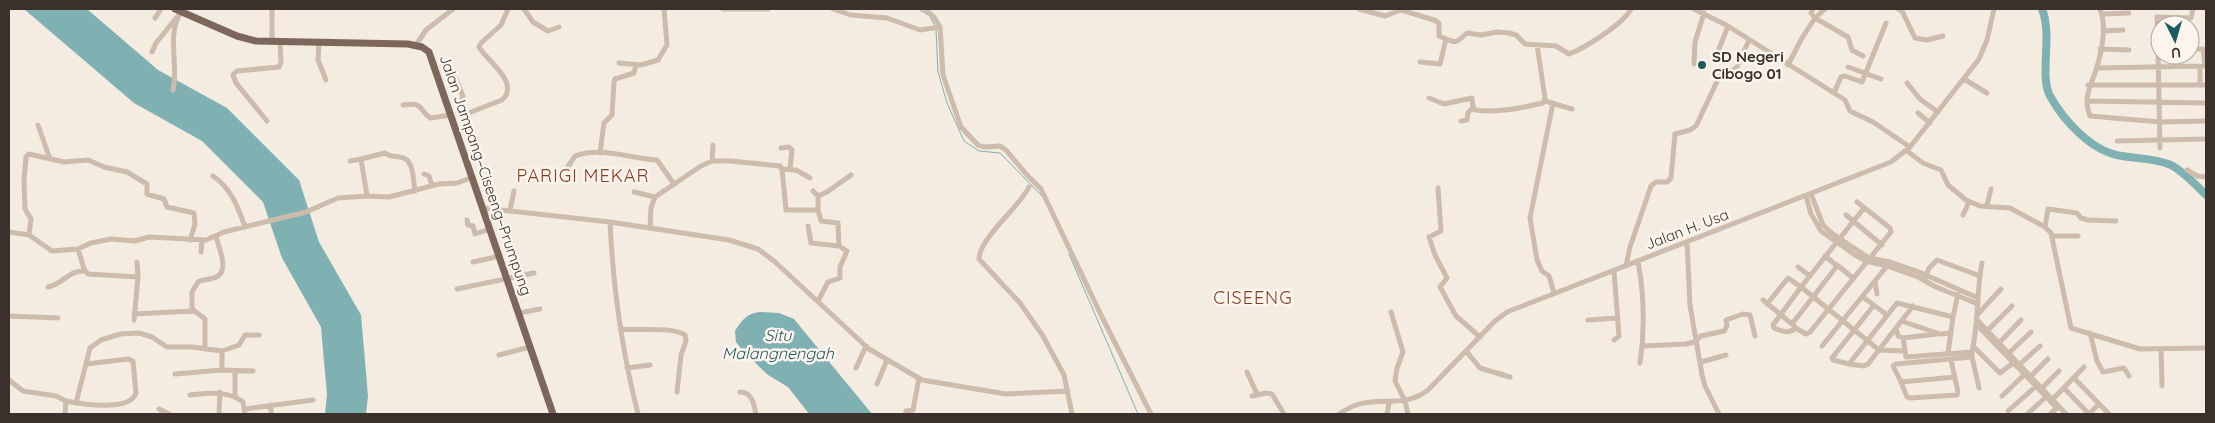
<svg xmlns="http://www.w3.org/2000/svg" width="2215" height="423" font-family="Quicksand,sans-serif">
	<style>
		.water { fill: #7fb0b2 }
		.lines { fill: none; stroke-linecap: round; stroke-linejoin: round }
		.stream { stroke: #7fb0b2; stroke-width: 1 }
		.river { stroke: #7fb0b2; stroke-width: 8 }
		.minor { stroke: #cdbbac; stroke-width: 5 }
		.major { stroke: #7d675c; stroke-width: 7 }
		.poi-dot { fill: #1f5a5e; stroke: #fbf5ee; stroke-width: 2 }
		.labels { text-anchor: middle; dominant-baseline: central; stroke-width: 5; stroke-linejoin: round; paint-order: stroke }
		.poi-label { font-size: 15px; font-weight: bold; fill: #3b302b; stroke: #fbf5ee; text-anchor: start }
		.street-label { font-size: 15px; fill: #3b302b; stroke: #fbf5ee }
		.water-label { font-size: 16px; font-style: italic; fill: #1f5a5e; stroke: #fbf5ee }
		.quarter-label { font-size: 18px; letter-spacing: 1px; fill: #8c3b22; stroke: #fbf5ee }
	</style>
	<rect width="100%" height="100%" fill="#f4ebe1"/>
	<path class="water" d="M24,9h63l71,61 69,38 72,72 20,62 42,73 7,81 -2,18h-41l2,-19 -6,-68 -39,-69 -19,-56 -61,-61 -68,-38z
		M760,312l19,1 15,6 78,95h-63l-21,-27 -20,-12 -24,-23 -8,-10 -1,-11c6,-10 12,-18 25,-19z"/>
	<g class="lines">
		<path class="stream" d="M918,9l12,7 5,10
			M936,29l2,43 9,31 17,38 15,10 21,2 42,43
			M1069,254l69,160"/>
		<path class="river" d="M2042,9c11,27 -3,66 8,87 14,25 42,56 72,60 16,3 33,2 49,9 13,7 24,19 35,30"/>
		<path class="minor" d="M524,9l9,13 15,9 11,-4
			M723,9h45
			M833,9l18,6 36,3 33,12 20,-3
			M925,9l9,8 6,10 3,48 18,52 17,18 6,2 16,-1 6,4 21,25 14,14 61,128 49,97
			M1359,9l26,7 16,-6 33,10 5,3v13c17,7 15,9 28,-3l14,2 16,-3 12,1 7,2 9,9 31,2 13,8c16,-6 54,-30 62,-45
			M1694,9l34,17 106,67 11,7 5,11 23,11 37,25
			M1813,9l-2,4 4,5 10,-9
			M1898,9l4,2 13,27 12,2 16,-4
			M2100,9c7,17 2,41 -3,58 -5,17 -15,30 -7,49l70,6 46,-1
			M2102,14l27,-1
			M155,18l6,-9
			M2103,31l20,-1
			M2190,31h2
			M272,42v-33
			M319,42l-1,18 8,20
			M416,45l10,-15 27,-21
			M2100,49l29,1
			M2190,49h13l2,17
			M2158,50l-1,-33 34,1 2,-9
			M152,52l4,-9 21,-26
			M1717,54l11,-28
			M1420,62l20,2 6,-25
			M619,63l22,2 17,-5 9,-15 -3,-36
			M1694,64l1,-22 9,-29
			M1788,65l14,-27 13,-20 33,19 4,13 11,6
			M1848,67l33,12
			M2200,67v18
			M2097,68l109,-2
			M455,77l8,19 -3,8 6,10 36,-14c19,-17 -15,-39 -23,-53l2,-4 20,-18 7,-16
			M1964,79l23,14
			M1907,83l13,16 18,13
			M2088,85h118
			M173,90c6,-26 -7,-54 8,-78
			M1834,93l7,-16 4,-1 17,6 24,-59
			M1429,98l15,6 28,-6 1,9 2,3c25,3 45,-2 68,-7l2,-5 -8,-53
			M1545,101l27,8
			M2087,101l119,2
			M1553,103l-23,115 7,42 5,11 7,5 5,17
			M403,105c20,-3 15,3 27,13l21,-3
			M1918,113l12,10
			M267,121l-31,-38 -3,-8 4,-4 42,-4 2,-5 -1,-20
			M1461,121l6,-1 1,-7 5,-6
			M38,125l12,34
			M2117,141l89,-2
			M781,148l8,-1 3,3 -2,19
			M2160,148l-2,-98h2
			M1907,151l16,12 18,7 7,15 18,15 14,6 30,2 35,19 6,6 20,95 69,21 66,-1
			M600,153l4,-30 8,-8 2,-33 1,-3 19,-6 2,-8
			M361,159l24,-6c5,4 9,3 15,4 14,1 13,22 15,34
			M350,161l11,-2 6,37
			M712,161l1,-16
			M567,168l8,-12c26,-10 56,3 82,4l17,24
			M782,169l14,1 14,8
			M2187,170l10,6 9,1
			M424,174l5,2 3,10
			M213,176c18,12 25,31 32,51
			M1029,187c-11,22 -49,50 -50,72l41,44 23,33 21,39 8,39
			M1438,188l3,43 -12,6 6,18 12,23 -7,9 16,29 24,21
			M634,192l21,5
			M1811,194l12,31 10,9 36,24 21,4 29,10 59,26
			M818,196l9,-4 24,-17
			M1806,196l5,18 10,17 34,24 11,6 21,5 31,11 18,10 42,17
			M1987,205l4,-16
			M484,208l126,14 119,18 29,9 16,12 95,88 53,31 84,14 62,-3
			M1864,208l-63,79 78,63 25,1
			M510,210l4,-19
			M818,210l3,11 17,2 1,23
			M1846,215l36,30
			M1963,215l6,-13
			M467,220l1,5 5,1 2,8 15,-5
			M610,222c3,65 12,129 28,192
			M808,226l3,17 28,3 8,5 -7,16v11l-12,4 -10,19
			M2045,227l3,-18 29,4 4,5 7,2 28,1
			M650,228l1,-20 4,-11 46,-31 11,-5h19l49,5 2,3 4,41h32v-14l-5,-5
			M9,232l20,3 23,16 26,-2 13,-6 20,-4 24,2 14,-4 57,3 18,-8 82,-20 32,-14 29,-2 22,1 50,-13 18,-1 16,-6
			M29,235l2,-16 -6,-10 -1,-29 2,-23 3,-3 35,8 24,-2 16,7 23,5 20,12v10l17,5 3,8 27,6 1,11 -5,16
			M2053,236h25
			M1687,242l3,63 12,70 3,11 14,28
			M78,249l6,20 4,5 50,3 -1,-15
			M201,252l1,-12
			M1638,261c6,34 7,69 2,102
			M473,262l27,-6
			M1837,265l16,13
			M1626,266l4,-19 21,-61 5,-4h11l4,-4 4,-44 15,-4 6,-4 25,-53 13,-3 3,-3 12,-27
			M1798,267l12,9
			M1614,271l5,65 -5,4
			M1925,278l4,-10 8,-8 43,16
			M1875,282l2,12
			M48,287c15,-3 21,-17 37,-16
			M457,289l77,-16
			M1863,297l24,18
			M1763,300l29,24
			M1767,304l21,-26 13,9 -28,38 1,3c9,4 15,6 22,0l-4,-4 45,-58 -12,-10
			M1874,305l-42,53 1,2 16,4 48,-61 56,14
			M1913,306l-17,22 2,8 5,2 3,19 66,-5c7,-30 4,-59 10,-89
			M1391,312l12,40 -6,16 -2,13 10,20 3,13
			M519,313l21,-4
			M134,314l60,-3
			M1978,314l23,-25
			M9,316l49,2
			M134,320l4,-43
			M1588,320l29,-2
			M1901,321l39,13 11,-1
			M1978,321l88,93
			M1977,325l78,81
			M1796,328l10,6 4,-2 81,-100 -1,-4 -33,-26
			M620,329c17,2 51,-3 65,6l1,6 -5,14 -4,37
			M1987,331l25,-25
			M2090,333l7,28 6,11 21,-4 5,8
			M1903,338l34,-4
			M1999,343l22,-23
			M1643,346l43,-2 8,-2 7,-6 23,-5 3,-5 -1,-6 17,-6 7,1 5,21
			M1822,346l65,-80
			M1973,346l27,27 13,-10
			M205,349v-30l-13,-10v-17l6,-10c5,-3 15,-2 20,-6 11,-8 0,-30 -2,-40
			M2161,349l1,37
			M222,351l17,-6 6,-10h14
			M1466,351l14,17 30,9
			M1948,353l5,-36 5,-23
			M2009,353l22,-21
			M499,355l31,-8
			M1972,357l7,31
			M1701,362l25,-7
			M1849,364l15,2 4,-2 28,-36
			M2019,365l21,-19
			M627,368l23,-3
			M856,368l10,-22
			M222,370l31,1
			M235,371v26
			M1247,372l10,22
			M2031,376l17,-17
			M1955,377l-54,5 -8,-16 3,-2 76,-7v-5
			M2074,378l35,36
			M9,380l14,11 33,5 10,5 -1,13
			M1901,382l6,15 3,1 47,-3 1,-3 -7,-32
			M877,384l10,-24
			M2042,388l17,-17
			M2064,388l25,26
			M740,392c12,0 14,12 16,22
			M190,395c19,-2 37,-5 53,7l2,12
			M1252,396l14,-3 6,1 12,20
			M2002,396l22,-21
			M66,401c15,3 64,11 70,-8l-3,-32 -5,-2 -42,5
			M2051,401l33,-34
			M76,403l14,-55 11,-8 19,-6 19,-1 13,4 15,10h25l30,4v19l-47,4
			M271,405v9
			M159,409l10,5
			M245,409l68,-9
			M2008,411l27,-24
			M219,414l1,-22
			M906,414v-3l7,-1 6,-32
			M1339,414c5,-3 11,-7 17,-9 26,-9 47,4 72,-15l67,-69 12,-9 384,-150 19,-15 69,-88 8,-19 7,-31
			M1387,414l2,-11
			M2027,414l19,-17
			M2050,414l7,-6
			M2089,414l10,-10"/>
		<path class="major" d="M175,9l62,27 19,5 152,3 14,3 7,5 124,362"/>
	</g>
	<circle class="poi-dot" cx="1702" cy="65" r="5"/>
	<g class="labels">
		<g class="poi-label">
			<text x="1712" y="56">SD Negeri<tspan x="1712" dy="17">Cibogo 01</tspan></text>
		</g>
		<g class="street-label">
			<text transform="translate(486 175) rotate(71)">Jalan Jampang–Ciseeng–Prumpung</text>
			<text transform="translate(1687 229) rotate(-21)">Jalan H. Usa</text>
		</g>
		<g class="water-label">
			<text x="778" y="335">Situ<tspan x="778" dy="18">Malangnengah</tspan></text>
		</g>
		<g class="quarter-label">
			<text x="583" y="175">PARIGI MEKAR</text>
			<text x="1253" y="297">CISEENG</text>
		</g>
	</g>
	<rect width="2215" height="423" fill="none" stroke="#3b302b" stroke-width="20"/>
	<g transform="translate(2175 40) rotate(175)"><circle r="24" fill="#fbf5ee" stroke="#aea6a0"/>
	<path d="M0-4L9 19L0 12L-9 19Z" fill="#1f5a5e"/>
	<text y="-8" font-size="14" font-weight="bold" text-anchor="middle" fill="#3b302b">U</text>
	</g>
</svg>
